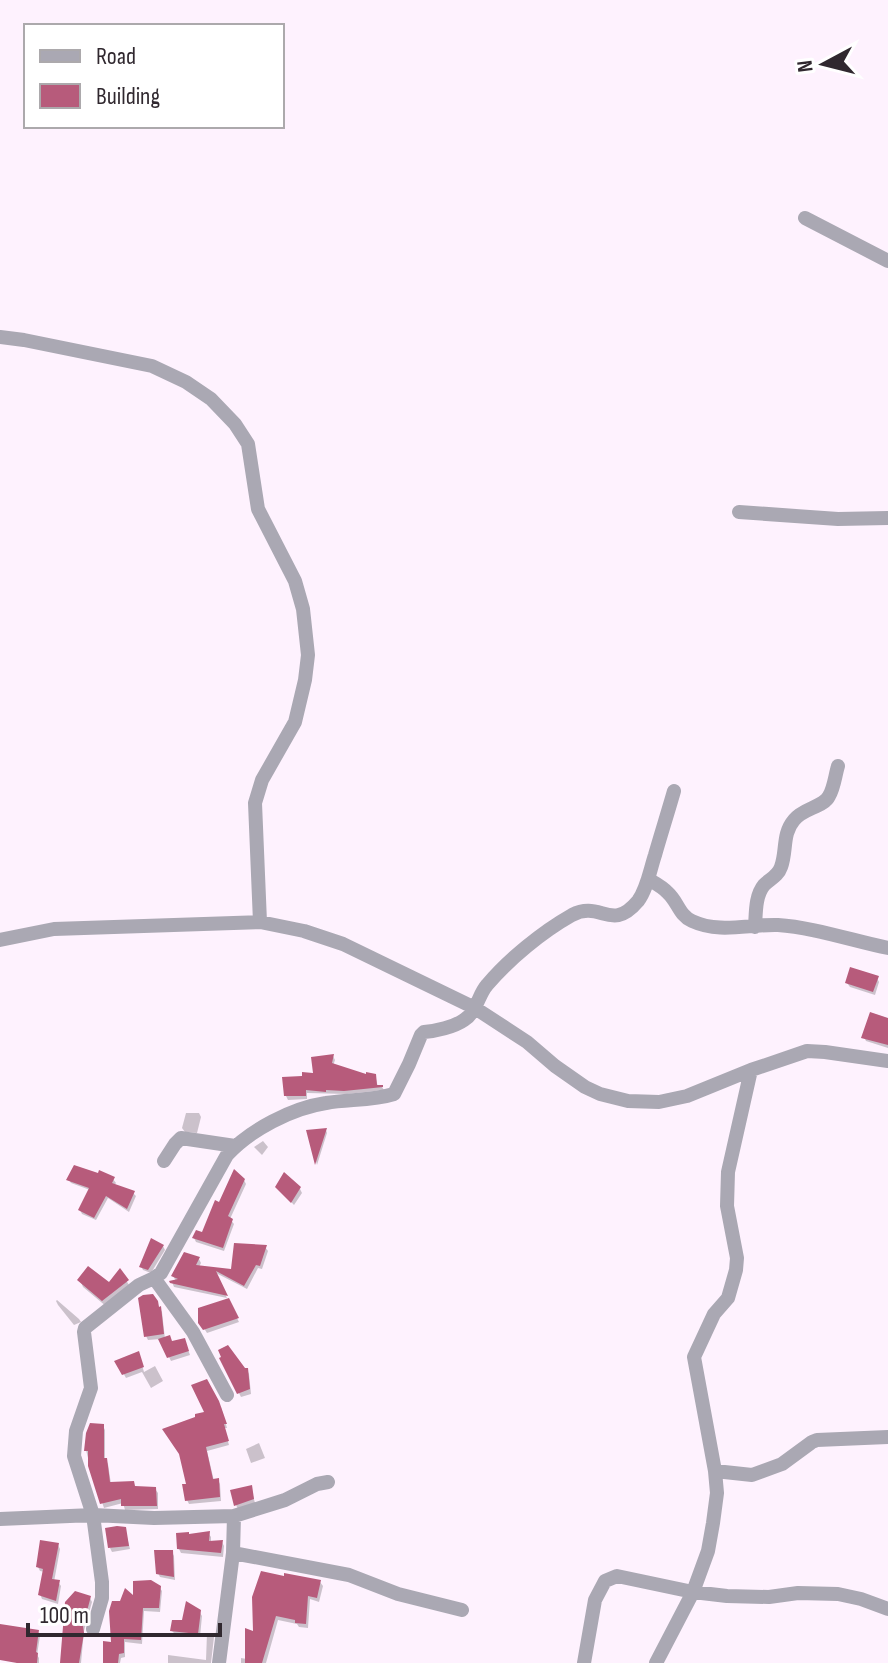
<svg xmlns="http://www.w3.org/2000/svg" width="888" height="1663" font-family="'Sofia Sans Condensed',sans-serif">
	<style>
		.shadow { fill: #0003 }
		.building { fill: #b75b7b }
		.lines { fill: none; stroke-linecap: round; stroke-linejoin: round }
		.street { stroke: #aaa8b3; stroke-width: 14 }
	</style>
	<rect width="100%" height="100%" fill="#fef2fe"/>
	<path class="shadow" d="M877,978l2,4 -4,13 -25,-8 -3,-4z
		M888,1020v28l-22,-7 -2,-4z
		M333,1056l2,4 -2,6 35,11 7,-2 3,12h4l2,3 -37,4 -40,-1v6l-19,1 -2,-4 29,-21z
		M186,1113h13l2,4 -4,16 -12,-1 -3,-4z
		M326,1130l1,3 -10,32 -9,-33z
		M263,1141l5,6 -6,8 -8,-8z
		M113,1179l3,4 -2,3 19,7 3,3 -7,16 -21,-14 -12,22 -14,-6 -2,-4 10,-20 -19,-7 -2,-3z
		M244,1180l2,4 -16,35 4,5 -10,27 -28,-9 -2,-4 9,-4 17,-30z
		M277,1187l23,2 2,4 -8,12z
		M163,1246l2,4 -14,23 -8,-3 -2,-4z
		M265,1247l3,4 -6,18 -4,-1 -11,21 -33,-17 13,26 -53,-11 -2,-5 4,-1 -3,-5 26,-17 2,4 -2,4 34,5z
		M120,1271l11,17 -24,19 -24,-20 -3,-7 30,5z
		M152,1296l10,16 3,27 7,4 14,1 4,11 -19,6 -11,-22 -12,1 -2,-4z
		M57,1300l22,19 2,3 -7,3 -16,-20 -2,-4z
		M228,1300l11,22 -32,11 -7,-11z
		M140,1358l4,14 11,-6 8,15 -12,7 -9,-16 -16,6 -9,-16z
		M221,1359l26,11 2,4 2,20 -10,3z
		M221,1407l6,21h-3l5,17 -22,6 7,30 4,-1 2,4 1,17 -32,3 -2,-4 1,-15z
		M103,1426l2,4v29l3,5 3,20 22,-1 2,4 20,2 3,4v16l-33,1 -2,-7 -19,5 -14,-42 -4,-16z
		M259,1443l6,15 -14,5 -5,-14z
		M251,1488l4,15 -17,6 -2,-4z
		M125,1529l5,20 -18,3 -2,-4z
		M209,1534l2,3v6l11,-1 2,4 -1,11 -42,-4 -2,-4z
		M58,1545l2,4 -6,33h4l3,4 -3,18 -16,-5 -2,-5 5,-22 -5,-1 -2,-4z
		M172,1552l2,4 1,24 -15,-3 -2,-4z
		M320,1582l3,4 -4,16 -9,-3 -2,29 -9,-1 -2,-3 -19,-4 -12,43h-25v-5l6,1 8,-25 -1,-37z
		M159,1587l3,4 -2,21 -16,-1 -2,33 -17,-2v15l-4,1 -1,5h-15l30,-63z
		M90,1598l2,4 -8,29 -3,32h-18z
		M199,1611l3,5 -2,21 -25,-3 -3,-3z
		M38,1632l2,4 -3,19 2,3v5h-23z
		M207,1633l5,1 2,3 -3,26h-43v-8l38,5z"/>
	<path class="building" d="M850,967l29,9 -6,16 -28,-9z
		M870,1012l18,6v27l-27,-7z
		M334,1054l-2,9 34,11v-2l10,2 1,11h6v2l-39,4 -18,-1v2l-20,-2v6h-22l-2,-19 20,-1v-4l11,1 -2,-16z
		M327,1128l-12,37 -9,-35z
		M74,1165l24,8 1,-3 16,7 -3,6 23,8 -8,18 -21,-13 -12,22 -16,-8 11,-22 -23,-8z
		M234,1169l11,10 -17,37 5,3 -10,29 -31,-10 4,-8 6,2 13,-32 4,2z
		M284,1172l17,15 -10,16 -16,-16z
		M151,1238l13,7 -16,25 -9,-3z
		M234,1243l33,2 -7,21 -4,-1 -12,21 -28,-15 12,25 -58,-13 -1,-2 9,-2 -7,-3 13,-24 16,5 -4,8 35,4z
		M88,1266l21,16 11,-14 9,12 -27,21 -25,-21z
		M153,1294l5,7 1,6 2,-1 3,28 -20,3 -6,-39 5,-3z
		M229,1298l10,20 -36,12 -5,-7v-15z
		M170,1335l2,6 13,-3 4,13 -22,7 -9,-19z
		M228,1345l17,23h3l2,21 -13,5 -18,-36 2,-1 -3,-7z
		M139,1351l5,16 -22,8 -8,-14z
		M207,1379l12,22 8,23h-3l5,17 -23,6 7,32 6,-1 1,19 -35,4 -3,-17h4l-7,-30 -17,-25 33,-12v-3l9,-2 -13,-27z
		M90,1423l14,1v34h3l3,24 24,-1 1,5 21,1 1,19h-36v-7l-21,5 -12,-38v-15h-4l2,-18z
		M252,1485l2,14 -20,7 -4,-16z
		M117,1526l9,1 3,19 -21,2 -3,-20z
		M210,1531l-1,10 14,-1 -2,13 -44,-4 -1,-16 13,-1v2z
		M40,1540l19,3 -7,36 8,1 -4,21 -18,-6 5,-26 -7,-2z
		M154,1550h19l1,27 -18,-3z
		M261,1571l23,5v-3l37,7 -4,18 -9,-2 -2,28 -11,-1v-3l-19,-4 -14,47h-17v-35l8,3 -1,-34z
		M151,1580l10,6 -2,22h-16l-2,32 -17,-1v14l-5,1 -1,9h-15v-22l8,1 -2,-31 3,-10h8l5,-13 8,7v-14z
		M75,1591l16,5 -8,30 1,7 -5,30h-19l5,-61z
		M186,1601l15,9 -3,24 -28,-3 2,-11h10z
		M0,1624l39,6 -3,22 2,1 -1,10h-20l-17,-3z"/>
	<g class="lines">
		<path class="street" d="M805,218l83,43
			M0,337l24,3 128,26 34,16 25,17 24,25 13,20 10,65 37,72 8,28 5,46 -3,25 -10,42 -33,58 -7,23 5,119
			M739,512l99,7 50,-1
			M648,879c7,4 15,8 20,14 10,9 11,22 24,28 28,13 56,3 86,4 34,2 76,16 110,23
			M755,927c1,-14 0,-31 9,-42 6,-6 14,-9 17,-18 6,-16 1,-33 13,-47 9,-12 30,-13 35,-24 5,-8 6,-20 9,-30
			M0,940l54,-11 206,-7 44,9 39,13 132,64 52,34 28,24 30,21 15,7 28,7 31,1 28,-6 64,-26 56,-19 18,1 63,9
			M164,1161l11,-17 6,-6 54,8
			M154,1278l39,54 34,63
			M715,1471l37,4 30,-11 30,-22 5,-2 71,-3
			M0,1519l93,-4 61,3 80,-2 51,-16 32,-16 11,-2
			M233,1553l116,22 49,19 64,16
			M93,1629l9,-31v-16l-9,-67 -19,-59 2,-25 15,-43 -7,-56 1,-4 54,-43 15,-7 7,-5 66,-118c23,-25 65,-47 99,-52 22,-4 46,-2 68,-9l15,-30 12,-29 3,-3c12,-1 30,-5 40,-12 13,-8 14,-25 23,-35 22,-26 55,-53 85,-70 29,-15 39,18 66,-14 9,-12 12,-31 17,-46 6,-21 13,-43 19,-64
			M219,1663l14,-110 1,-37
			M584,1663l11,-63 10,-19 12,-5 76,16 34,4 42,1 29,-4 40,1 23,5 27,10
			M656,1663l37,-71 15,-41 5,-28 4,-30 -2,-22 -21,-114 20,-43 14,-16 8,-28 1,-12 -10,-52 1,-34 23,-102"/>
	</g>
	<rect x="24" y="24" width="260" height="104" fill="#ffffff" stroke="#aca9ac" stroke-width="2"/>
	<rect x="40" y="50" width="40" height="12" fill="#aaa8b3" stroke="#aca9ac" stroke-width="2"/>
	<text x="96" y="64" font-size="24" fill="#30282f">Road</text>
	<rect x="40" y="84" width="40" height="24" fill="#b75b7b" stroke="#aca9ac" stroke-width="2"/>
	<text x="96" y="104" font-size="24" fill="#30282f">Building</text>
	<g transform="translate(824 64) rotate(263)" stroke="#ffffff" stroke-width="6" paint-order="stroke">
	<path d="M0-6L14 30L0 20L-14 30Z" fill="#30282f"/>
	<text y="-12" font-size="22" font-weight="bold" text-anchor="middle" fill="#30282f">N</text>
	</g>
	<path d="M28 1623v12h192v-12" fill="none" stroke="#30282f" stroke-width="4"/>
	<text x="40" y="1623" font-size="24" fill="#30282f" stroke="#ffffff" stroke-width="6" paint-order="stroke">100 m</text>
</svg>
